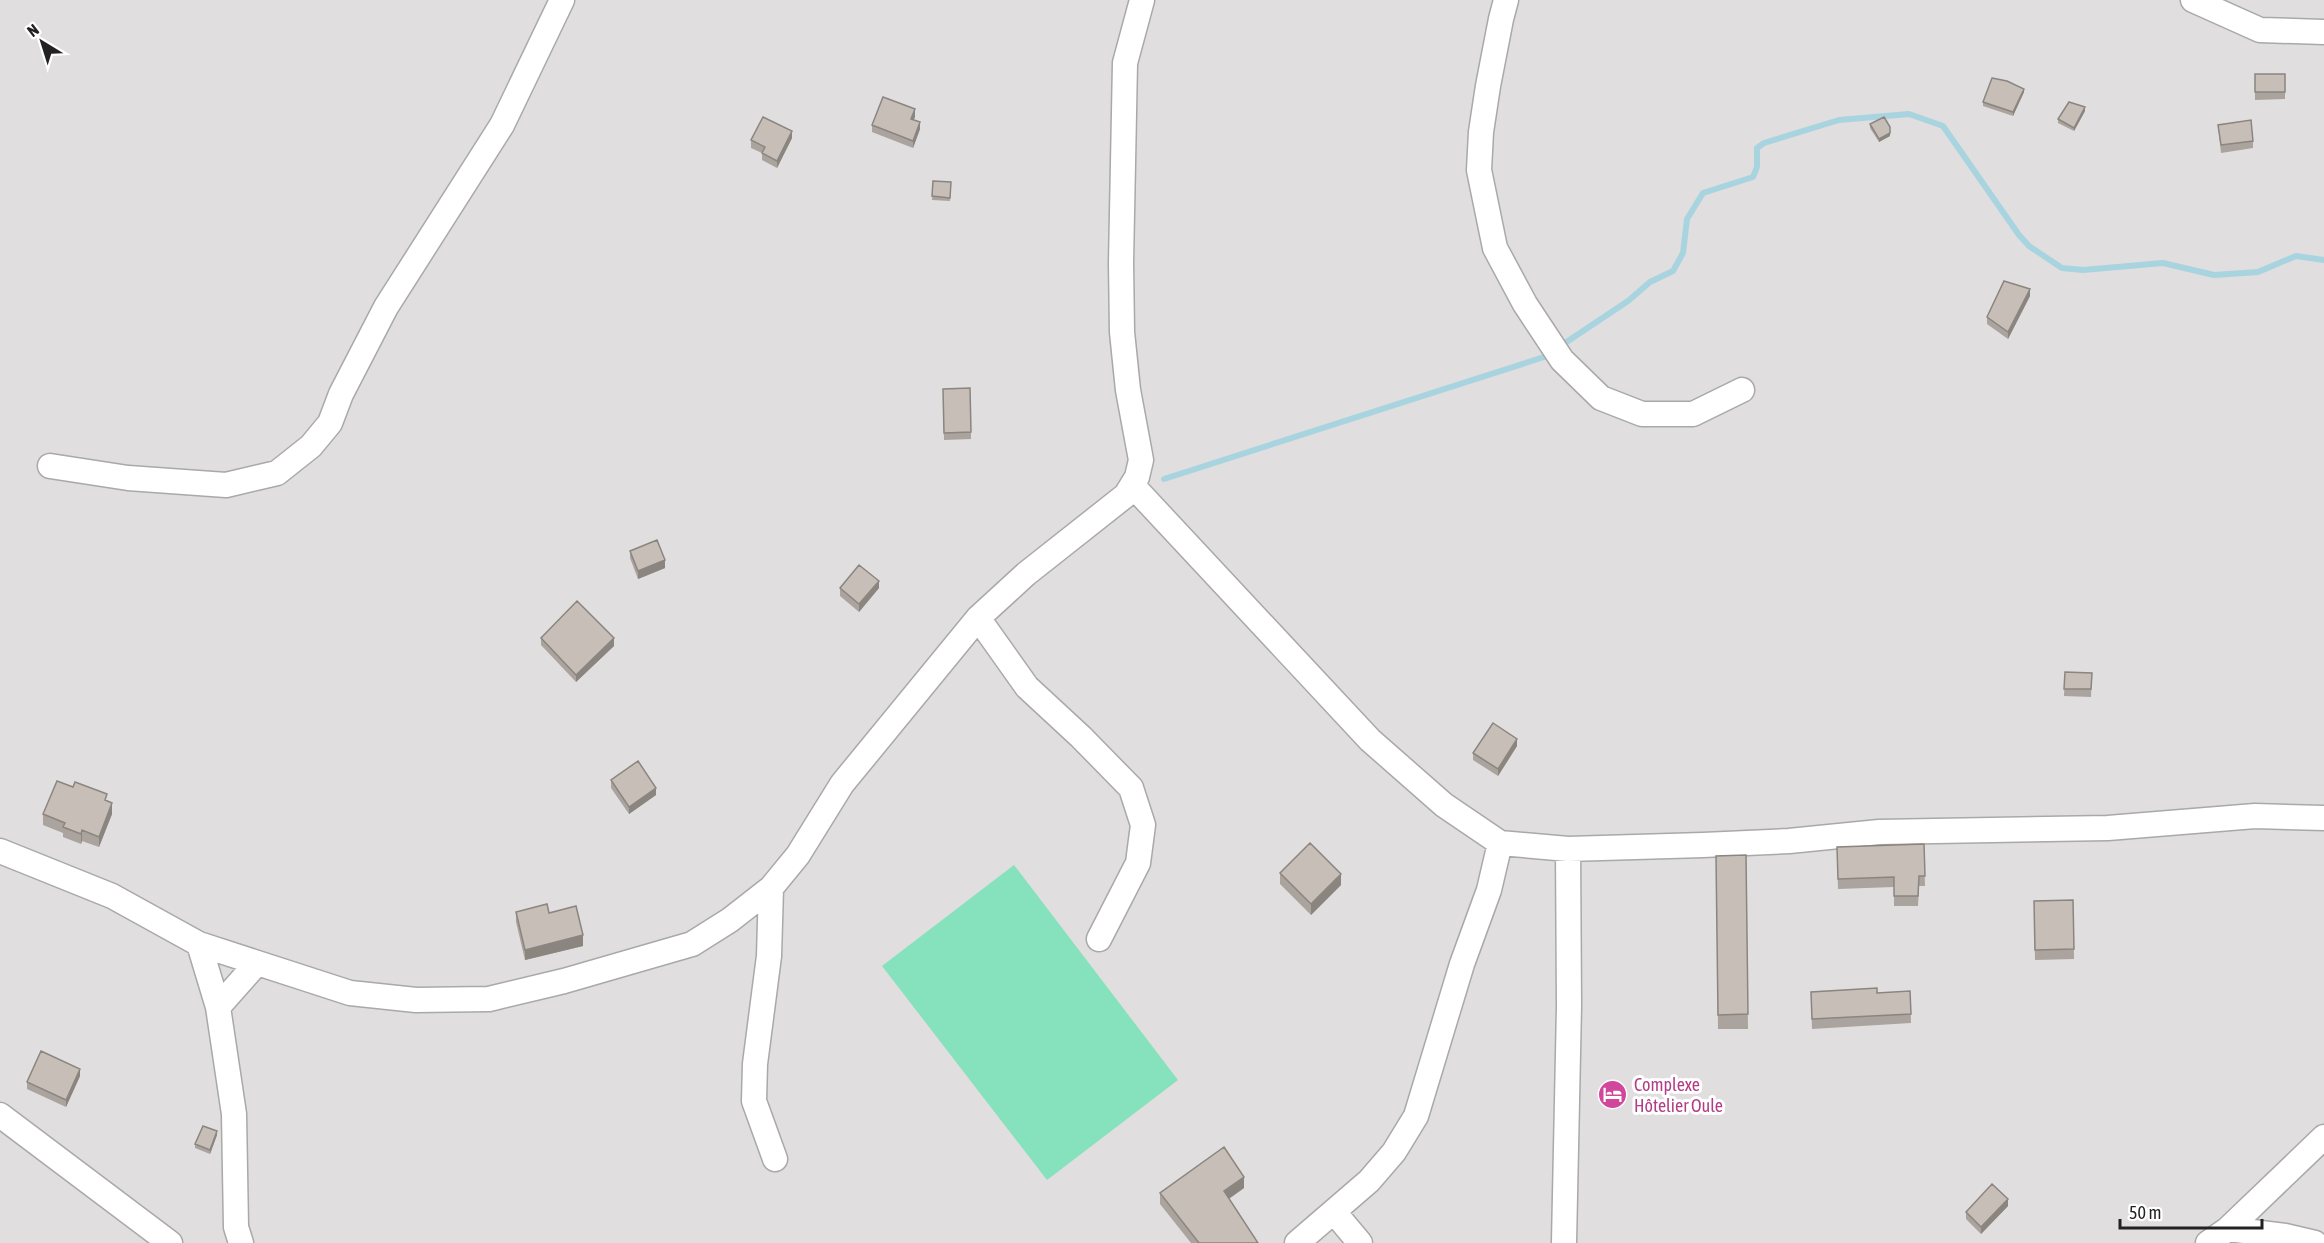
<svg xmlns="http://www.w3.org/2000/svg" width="2324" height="1243" font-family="'Asap Condensed',sans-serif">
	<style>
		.residential { fill: #e0dedf }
		.pitch { fill: #86e1bd }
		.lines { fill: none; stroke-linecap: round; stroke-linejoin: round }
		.stream { stroke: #a8d4e0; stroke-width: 6 }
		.minor-casing { stroke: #a9a9a9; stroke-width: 27 }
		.minor { stroke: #fff; stroke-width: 24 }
		.wall { fill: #aba39d }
		.shaded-wall { fill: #8b8580 }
		.building { fill: #c7beb7; stroke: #8b8580; stroke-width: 1.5 }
		.labels { text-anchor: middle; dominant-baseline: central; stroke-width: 6; stroke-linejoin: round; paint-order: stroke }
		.hotel-label { font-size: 18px; fill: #b23c85; stroke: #fff; text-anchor: start }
	</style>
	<rect width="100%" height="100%" fill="#f2efe8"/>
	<path class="residential" d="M0,0h2324v1243h-2324z"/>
	<path class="pitch" d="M1014,865l164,215 -131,100 -165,-214z"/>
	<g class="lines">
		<path class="stream" d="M1559,347l69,-46 22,-19 23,-11 10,-18 4,-34 16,-26 50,-16 4,-10v-19l7,-5 75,-23 70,-6 34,12 76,109 10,11 33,22 21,2 80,-7 51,12 44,-3 38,-16 28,4
			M1164,479l380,-122 6,-4"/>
		<defs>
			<path id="minor" d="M1506,0l-5,19 -13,67 -7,46 -2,38 16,78 30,56 37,56 39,38 41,16h51l49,-24
				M2193,0l67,30 64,2
				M50,466l78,12 98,7 51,-12 34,-27 19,-23 11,-29 45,-87 116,-182 60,-125
				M1133,486l237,254 74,65 56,38 68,6 135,-4 86,-4 90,-9 229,-4 147,-12 69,2
				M978,618l49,69 54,50 50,51 12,37 -5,38 -39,76
				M0,851l112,45 87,48 151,49 66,7 73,-1 75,-18 128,-37 38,-24 41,-32 27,-33 44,-71 136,-166 48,-44 100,-79 11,-18 4,-17 -13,-70 -6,-58 -1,-69 4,-200 17,-63
				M771,888l-2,68 -14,108 -1,37 21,58
				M199,944l19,63 16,107 2,113 5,16
				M218,1007l39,-44
				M0,1115l170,128
				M1334,1212l26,31
				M2228,1229l57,7 30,7
				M1297,1243l72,-62 25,-29 22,-36 46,-152 27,-74 11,-47
				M1564,1243l5,-237 -1,-157
				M2208,1243l20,-14 96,-92"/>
		</defs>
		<use href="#minor" class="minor-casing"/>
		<use href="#minor" class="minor"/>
	</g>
	<path class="wall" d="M2255,74h30v25l-30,1z
		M2024,92l-11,24 -30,-10v-4z
		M2085,111l-11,20 -16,-8v-4z
		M915,117l-2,3 7,9 -7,19 -41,-16v-7z
		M1870,124l20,12 -11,6 -9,-14z
		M2218,125l35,16v7l-32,5z
		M792,138l-15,30 -15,-8v-7l-11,-5v-8z
		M933,181l18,1 -1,19 -18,-1z
		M2030,296l-22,43 -21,-15v-7z
		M970,388l1,51 -27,1 -1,-51z
		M630,551l35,17 -27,11 -8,-21z
		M840,588h39l-20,24 -19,-16z
		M541,638l73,8 -38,36 -35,-37z
		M2065,672l27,1 -1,24 -27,-1z
		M1517,746l-19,30 -25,-16v-7z
		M611,780l45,15 -27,19 -18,-26z
		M107,801l5,13 -13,33 -17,-6 -1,3 -18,-7v-4l-20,-8v-11z
		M1924,844l1,42h-6l-1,20h-24v-19l-56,2 -1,-42z
		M1746,855l2,174h-30l-2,-173z
		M1280,873l61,12 -30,30 -31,-31z
		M2073,900l1,59 -39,1 -1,-59z
		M516,912l33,1 34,33 -58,14 -9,-38z
		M1910,991l1,32 -99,6 -1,-37 66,1z
		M80,1076l-14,31 -39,-18v-7z
		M217,1135l-7,19 -15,-6v-4z
		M1244,1188l-15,11 29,44h-67l-31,-39v-11z
		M2008,1206l-27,28 -15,-15v-7z"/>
	<path class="shaded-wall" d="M2024,89v3l-11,24v-4z
		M2085,107v4l-11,20v-3z
		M915,109v8l-4,9v-7z
		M920,122v7l-7,19v-7z
		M792,131v7l-15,30v-7z
		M1890,133v3l-11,6v-3z
		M2030,289v7l-22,43v-7z
		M665,560v8l-27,11v-8z
		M879,581v7l-20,24v-8z
		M614,638v8l-38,36v-7z
		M1517,739v7l-19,30v-7z
		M656,788v7l-27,19v-7z
		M112,803v11l-13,33v-10z
		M82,830v11l-1,3v-10z
		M1341,874v11l-30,30v-11z
		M583,935v11l-58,14v-10z
		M80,1069v7l-14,31v-7z
		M217,1131v4l-7,19v-4z
		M1244,1177v11l-20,14v-11z
		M2008,1199v7l-27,28v-7z"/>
	<path class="building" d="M2255,74h30v18h-30z
		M1992,78l15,3 17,8 -11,23 -30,-10z
		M883,97l32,12 -4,10 9,3 -7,19 -41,-16z
		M2069,102l16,5 -11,21 -16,-9z
		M763,117l29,14 -15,30 -15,-8 3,-6 -14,-7z
		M1884,117l6,10v6l-11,6 -9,-15z
		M2251,120l2,21 -32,4 -3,-20z
		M933,181l18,1 -1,16 -18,-2z
		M2004,281l26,8 -22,43 -21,-15z
		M970,388l1,44 -27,1 -1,-44z
		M657,540l8,20 -27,11 -8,-20z
		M859,565l20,16 -20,23 -19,-16z
		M577,601l37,37 -38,37 -35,-37z
		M2065,672l27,1 -1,16h-27z
		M1493,723l24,16 -19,30 -25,-16z
		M638,761l18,27 -27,19 -18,-27z
		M57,781l16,6 2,-5 32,12 -2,6 7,3 -13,34 -17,-7 -1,4 -18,-7 2,-4 -22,-9z
		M1310,843l31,31 -30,30 -31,-31z
		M1924,844l1,32h-6l-1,20h-24v-19l-56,2 -1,-32z
		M1746,855l2,159 -30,1 -2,-159z
		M2073,900l1,49 -39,1 -1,-49z
		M547,904l2,9 27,-7 7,29 -58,15 -9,-38z
		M1877,988v5l33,-2 1,23 -99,5 -1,-27z
		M41,1051l39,18 -14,31 -39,-18z
		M203,1126l14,5 -7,19 -15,-6z
		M1224,1147l20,30 -20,14 34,52h-59l-39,-50z
		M1992,1184l16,15 -27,28 -15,-15z"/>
	<defs>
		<symbol id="hotel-disc" viewBox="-11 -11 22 22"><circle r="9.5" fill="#d1479c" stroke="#fff"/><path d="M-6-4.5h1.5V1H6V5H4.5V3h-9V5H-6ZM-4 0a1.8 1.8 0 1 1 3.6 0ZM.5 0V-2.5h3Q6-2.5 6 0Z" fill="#fff"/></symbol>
	</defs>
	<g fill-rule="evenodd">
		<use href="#hotel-disc" x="1596" y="1078" width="33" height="33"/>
	</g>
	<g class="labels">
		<g class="hotel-label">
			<text x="1634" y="1084">Complexe<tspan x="1634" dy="21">Hôtelier Oule</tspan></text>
		</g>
	</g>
	<g transform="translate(42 42) rotate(322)" stroke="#ffffff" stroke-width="4.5" paint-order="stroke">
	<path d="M0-4.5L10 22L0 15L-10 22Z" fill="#222222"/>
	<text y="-9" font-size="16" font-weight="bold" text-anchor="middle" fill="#222222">N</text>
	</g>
	<path d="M2120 1219v9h142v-9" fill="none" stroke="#222222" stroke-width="3"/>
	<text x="2129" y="1219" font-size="18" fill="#222222" stroke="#ffffff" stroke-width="4.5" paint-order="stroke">50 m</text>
</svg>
